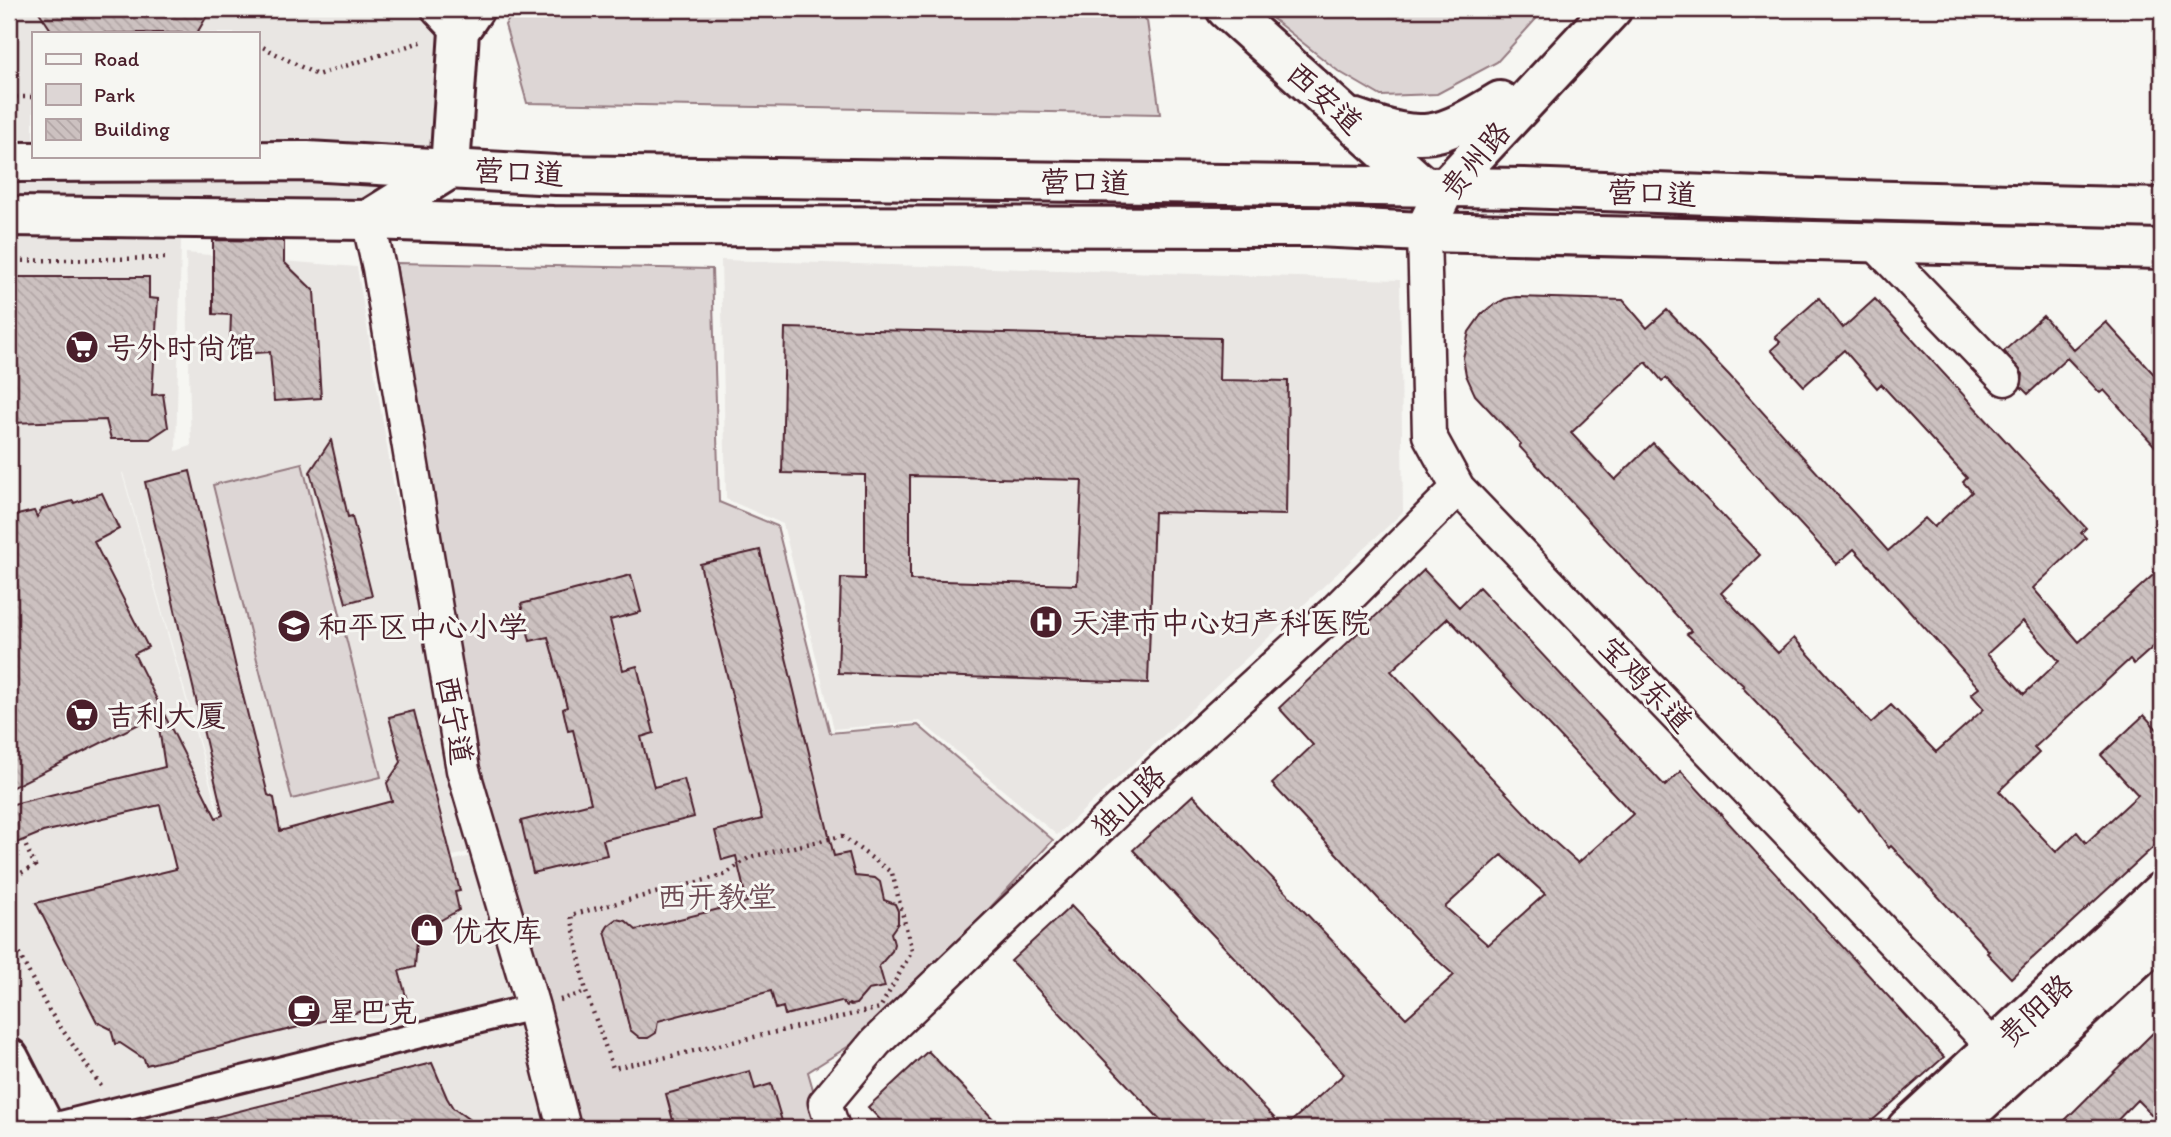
<svg xmlns="http://www.w3.org/2000/svg" width="2171" height="1137" font-family="Itim,'LXGW WenKai TC',sans-serif">
	<style>
		.built { fill: #e9e6e3; fill-rule: evenodd }
		.park { fill: #ddd6d5; stroke: #947a80; stroke-width: 2 }
		.building { fill: url(#building-back-hatch); stroke: #4a1f2b; stroke-width: 2; fill-rule: evenodd }
		.lines { fill: none; stroke-linecap: round; stroke-linejoin: round }
		.pedestrian-casing { stroke: #4a1f2b; stroke-width: 30 }
		.minor-casing { stroke: #4a1f2b; stroke-width: 37 }
		.tertiary-casing { stroke: #4a1f2b; stroke-width: 44 }
		.primary-casing { stroke: #4a1f2b; stroke-width: 44 }
		.path { stroke: #4a1f2b; stroke-width: 4.5; stroke-dasharray: 2 5; stroke-linecap: butt }
		.pedestrian { stroke: #f6f6f2; stroke-width: 24 }
		.minor { stroke: #f6f6f2; stroke-width: 32 }
		.tertiary { stroke: #f6f6f2; stroke-width: 38 }
		.primary { stroke: #f6f6f2; stroke-width: 38 }
		.labels { text-anchor: middle; dominant-baseline: central; stroke-width: 6; stroke-linejoin: round; paint-order: stroke }
		.street-label { font-size: 30px; fill: #4a1f2b; stroke: #f6f6f2 }
		.poi-label { font-size: 30px; fill: #4a1f2b; stroke: #f6f6f2; text-anchor: start }
		.park-label { font-size: 30px; fill: #6f4d56; stroke: #f6f6f2 }
	</style>
	<defs>
		<pattern id="building-back-hatch" width="6" height="6" patternUnits="userSpaceOnUse" patternTransform="scale(1.75)"><rect width="6" height="6" fill="#ccc1c0"/><path d="M-1 5l2 2M0 0l6 6M5-1l2 2" fill="none" stroke="#b1a5a5"/></pattern>
	</defs>
	<rect width="100%" height="100%" fill="#f6f6f2"/>
	<filter id="ink" filterUnits="userSpaceOnUse"><feTurbulence type="fractalNoise" baseFrequency=".0143" numOctaves="2"/><feDisplacementMap in="SourceGraphic" scale="14" xChannelSelector="R" yChannelSelector="G"/><feConvolveMatrix kernelMatrix="1 2 1 2 8 2 1 2 1" color-interpolation-filters="sRGB"/></filter>
	<g filter="url(#ink)">
		<path class="built" d="M9,9h438l11,11 -15,188 -261,-4 -6,247 15,-5 -5,-193 171,14 37,221 57,275 21,88 -225,59 -124,-437h-1l124,439 229,-57 73,273h-539zM33,33h224v123h-224z
			M721,260l679,20 3,232 -346,323 -137,-114 -86,8 -51,-205 -57,-25z"/>
		<path class="park" d="M516,9h620l11,12 13,93 -633,-11 -22,-78z
			M1291,9h90l9,6 33,-6h122l-48,53 -60,32 -56,2 -43,-25 -65,-52z
			M396,263l316,6 7,233 58,24 53,207 88,-8 135,115 -174,187 -71,45 16,56h-249l-101,-358z
			M302,463l79,314 -89,22 -79,-314z"/>
		<path class="building" d="M37,9h174l-14,24h-144z
			M213,240l71,1v21l30,29 7,107 -47,3 -4,-49 -27,2 -13,-12 1,-27 -18,-1z
			M9,277h140v21l9,1 -6,96 11,-1 5,33 -18,12h-39l-5,-19 -97,3z
			M1516,297l107,3 24,28 20,-18 62,65 159,176 37,-33 9,9 38,-35 -9,-10 4,-4 -86,-94 -4,4 -33,-38 -40,36 -33,-36 9,-8 -5,-5 44,-39 24,30 32,-29 211,229 -5,5 5,5 -53,50 46,54 83,-75v72l-28,25 -4,-5 -96,89 5,5 -40,38 57,61 21,-20 9,11 52,-48 -37,-40 43,-40 18,20v104l-151,139 -24,-25 2,-2 -98,-105 -2,2 -28,-39 -2,2 -117,-124 2,-1 -57,-52 4,-3 -172,-185 2,-2 -46,-49 -9,-20 -3,-17 6,-26 12,-17 9,-8 15,-8zM1646,362l16,19 4,-3 171,186 17,-15 125,139 -8,6 13,15 -48,43 -45,-47 -20,18 -77,-85 -16,15 -57,-60 39,-38 -107,-112 -38,37 -44,-47zM2023,621l36,40 -35,33 -37,-40z
			M2043,316l31,34 32,-28 56,61v71l-58,-64 -4,3 -33,-35 -39,36 -7,-7 2,-13 -19,-23z
			M785,328l435,10 -1,42 69,1 -2,134 -132,-3 -6,171 -310,-10 3,-95 24,1v-104l-83,-2zM910,476l172,4 -5,105 -167,-5z
			M331,440l17,77 4,-1 20,80 -26,7 -36,-131z
			M190,471l47,201 31,123 6,3 6,33 112,-30 -5,-18 14,-21 -12,-45 25,-6 46,180 -5,1 4,18 -25,14 -17,16 -2,27 -16,4 8,29 -261,65 -2,-6 -24,-16 -5,1 -4,-15 -14,-7 -61,-119 140,-34 -16,-64 -117,27 -34,14v-41l156,-38 -8,-52 -148,74v-272l25,-6 3,6 5,-8 31,-8 1,2 28,-10 17,36 -25,13 54,105 -14,7 82,164 7,-3 -78,-333z
			M760,550l74,306 15,-3 6,23 20,2 5,4 4,18 11,4 3,7v12l-7,10 3,11 -2,7 -13,15 6,21 -17,3 -12,14 -5,1 -2,-1 -2,2 -6,-5 -56,14 -2,-8 -7,2 -5,-18 -113,30 -2,12 -8,5h-8l-10,-8 -25,-99 3,-5 9,-7 9,2 10,9 111,-28 -11,-46 -14,4 -7,-29 47,-12 -62,-255z
			M1424,570l35,37 20,-20 186,199 16,-15 263,286 -80,71h-580l60,-54 -211,-224 60,-55 213,223 48,-43 -29,-26 -153,-165 41,-39 -34,-37zM1448,618l185,196 -55,49 -38,-34 -149,-158zM1502,855l43,39 -57,51 -43,-38z
			M631,575l10,37 -31,8 13,50 14,-4 17,67 -13,4 13,50 30,-8 10,38 -91,23 4,15 -74,18 -12,-52 70,-18 -18,-73 -5,1 -5,-22 4,-2 -19,-70 -18,4 -9,-37z
			M1071,906l213,222h-116l-157,-167z
			M2162,1024v101l-25,-25 -27,28h-53z
			M928,1051l74,77h-114l-20,-21z
			M432,1063l15,35 6,10 28,20h-273l-1,-9z
			M750,1071l5,18 16,-5 13,44h-109l-9,-34z"/>
		<g class="lines">
			<defs>
				<path id="pedestrian" d="M45,1128l488,-121"/>
				<path id="minor" d="M438,9l21,22
					M368,220l11,48 84,502 70,237 31,121
					M1424,232l5,203 29,53 551,575
					M1873,242l132,137
					M833,1128l-8,-25 51,-61 270,-259 188,-171 124,-124"/>
				<path id="tertiary" d="M1226,9l198,178
					M1356,119c69,25 83,19 144,-18
					M368,220l82,-51 9,-138 15,-22
					M1424,232l22,-45 166,-178
					M1907,1128l255,-237
					M1953,1128l209,-193"/>
				<path id="primary" d="M9,162l298,-1 249,14 968,13 292,11 346,9
					M9,216l359,4 185,6 763,1 108,5 738,17
					M9,1058l36,70"/>
			</defs>
			<use href="#pedestrian" class="pedestrian-casing"/>
			<use href="#minor" class="minor-casing"/>
			<use href="#tertiary" class="tertiary-casing"/>
			<use href="#primary" class="primary-casing"/>
			<path class="path" d="M257,44l60,31 107,-34
				M9,97h24
				M9,261l157,-3
				M842,836l50,37 20,78 -32,57 -217,50 -50,10 -27,-76 -15,-77 153,-40 26,-18z
				M9,879l26,-13 -12,-26
				M9,935l39,74 53,77
				M9,965l12,-7
				M560,1000l26,-8"/>
			<use href="#pedestrian" class="pedestrian"/>
			<use href="#minor" class="minor"/>
			<use href="#tertiary" class="tertiary"/>
			<use href="#primary" class="primary"/>
		</g>
	</g>
	<defs>
		<symbol id="supermarket-disc" viewBox="-11 -11 22 22"><circle r="9.5" fill="#4a1f2b" stroke="#f6f6f2"/><path d="M-6-5.5h2.5l.6 2H6L4.5 2H-2.5L-4.4-4H-6ZM-1.5 3.2a1.3 1.3 0 1 0 .1 0ZM3 3.2a1.3 1.3 0 1 0 .1 0Z" fill="#fff"/></symbol>
		<symbol id="hospital-disc" viewBox="-11 -11 22 22"><circle r="9.5" fill="#4a1f2b" stroke="#f6f6f2"/><path d="M-5-5h3v3.5h4V-5h3V5h-3V1.5h-4V5h-3Z" fill="#fff"/></symbol>
		<symbol id="school-disc" viewBox="-11 -11 22 22"><circle r="9.5" fill="#4a1f2b" stroke="#f6f6f2"/><path d="M0-5L7-2L0 1L-7-2ZM-4 1L0 2.5L4 1V4Q0 6-4 4Z" fill="#fff"/></symbol>
		<symbol id="shop-disc" viewBox="-11 -11 22 22"><circle r="9.5" fill="#4a1f2b" stroke="#f6f6f2"/><path d="M-5-2.5h2.3a2.7 3.5 0 0 1 5.4 0H5L5.5 6h-11ZM-1.5-2.5h3a1.5 2.3 0 0 0-3 0Z" fill="#fff"/></symbol>
		<symbol id="cafe-disc" viewBox="-11 -11 22 22"><circle r="9.5" fill="#4a1f2b" stroke="#f6f6f2"/><path d="M-5.5-4.5H6V0H3Q3 3.5 0 3.5H-2.5Q-5.5 3.5-5.5 0ZM3-3.2v2h1.7v-2ZM-6 4.5H4V6H-6Z" fill="#fff"/></symbol>
	</defs>
	<g fill-rule="evenodd">
		<use href="#supermarket-disc" x="63" y="328" width="38" height="38"/>
		<use href="#hospital-disc" x="1027" y="603" width="38" height="38"/>
		<use href="#school-disc" x="275" y="607" width="38" height="38"/>
		<use href="#supermarket-disc" x="63" y="696" width="38" height="38"/>
		<use href="#shop-disc" x="408" y="911" width="38" height="38"/>
		<use href="#cafe-disc" x="285" y="992" width="38" height="38"/>
	</g>
	<g class="labels">
		<g class="street-label">
			<text transform="translate(1325 98) rotate(42)">西安道</text>
			<text transform="translate(1475 160) rotate(-50)">贵州路</text>
			<text transform="translate(519 172) rotate(3)">营口道</text>
			<text transform="translate(1085 182) rotate(1)">营口道</text>
			<text transform="translate(1652 193) rotate(2)">营口道</text>
			<text transform="translate(1646 684) rotate(46)">宝鸡东道</text>
			<text transform="translate(455 720) rotate(80)">西宁道</text>
			<text transform="translate(1128 801) rotate(-44)">独山路</text>
			<text transform="translate(2035 1010) rotate(-43)">贵阳路</text>
		</g>
		<g class="poi-label">
			<text x="106" y="347">号外时尚馆</text>
			<text x="1070" y="622">天津市中心妇产科医院</text>
			<text x="318" y="626">和平区中心小学</text>
			<text x="106" y="715">吉利大厦</text>
			<text x="452" y="930">优衣库</text>
			<text x="328" y="1011">星巴克</text>
		</g>
		<g class="park-label">
			<text x="717" y="896">西开教堂</text>
		</g>
	</g>
	<rect width="2171" height="1137" fill="none" stroke="#f6f6f2" stroke-width="35"/>
	<rect x="18" y="18" width="2136" height="1102" fill="none" stroke="#4a1f2b" stroke-width="2.5" filter="url(#ink)"/>
	<rect x="32" y="32" width="228" height="126" fill="#f6f6f2" stroke="#b1a0a2" stroke-width="2"/>
	<rect x="46" y="54" width="35" height="10" fill="#f6f6f2" stroke="#b1a0a2" stroke-width="2"/>
	<text x="94" y="66" font-size="21" fill="#4a1f2b">Road</text>
	<rect x="46" y="84" width="35" height="21" fill="#ddd6d5" stroke="#b1a0a2" stroke-width="2"/>
	<text x="94" y="102" font-size="21" fill="#4a1f2b">Park</text>
	<rect x="46" y="119" width="35" height="21" fill="url(#building-back-hatch)" stroke="#b1a0a2" stroke-width="2"/>
	<text x="94" y="136" font-size="21" fill="#4a1f2b">Building</text>
</svg>
